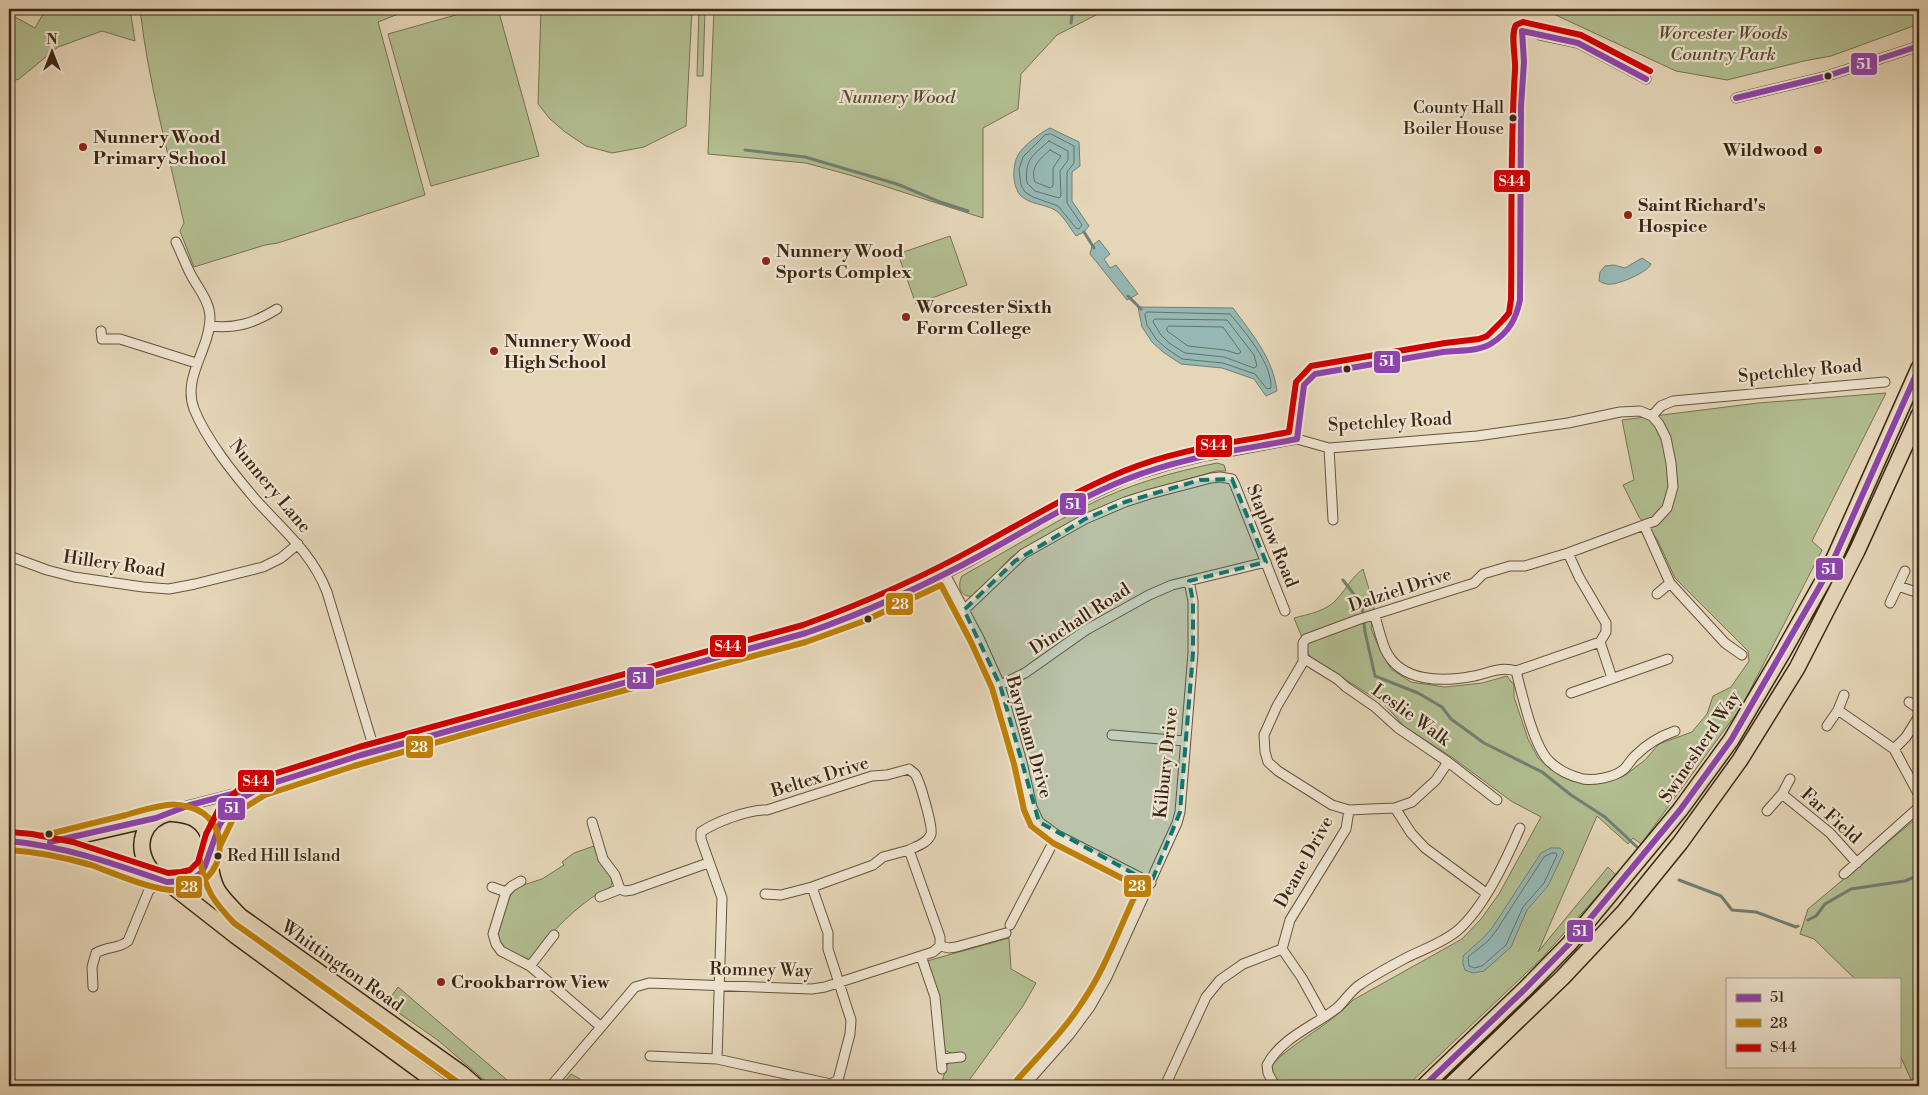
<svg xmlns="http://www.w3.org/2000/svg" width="1928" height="1095" font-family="'Libre Bodoni',serif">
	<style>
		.green { fill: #b2be91; stroke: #767252 }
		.water { fill: #96b8b4; stroke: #727e74 }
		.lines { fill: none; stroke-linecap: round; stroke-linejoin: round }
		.shore { stroke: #687064; stroke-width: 1 }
		.stream { stroke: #727e74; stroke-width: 3 }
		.minor-casing { stroke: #66533d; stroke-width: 11 }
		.primary-casing { stroke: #3b2714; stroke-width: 18 }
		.trunk-casing { stroke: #3b2714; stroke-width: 18 }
		.minor { stroke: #eee4d1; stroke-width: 9 }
		.primary { stroke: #e5d6b8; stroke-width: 15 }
		.trunk { stroke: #e5d6b8; stroke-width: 15 }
		.bus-1-casing { stroke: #eee4d1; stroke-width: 10 }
		.bus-2-casing { stroke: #eee4d1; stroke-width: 10 }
		.bus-3-casing { stroke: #eee4d1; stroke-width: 10 }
		.bus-1 { stroke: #8e44ad; stroke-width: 6 }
		.bus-2 { stroke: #bf8006; stroke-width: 6 }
		.bus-3 { stroke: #d00000; stroke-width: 6 }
		.marked { fill: #0f766e; fill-opacity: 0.2; stroke: #0f766e; stroke-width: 4; stroke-dasharray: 10 6; stroke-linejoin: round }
		.bus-dot { fill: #3b2714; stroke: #eee4d1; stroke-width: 2 }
		.poi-dot { fill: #8f2418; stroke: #eee4d1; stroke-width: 2 }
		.labels { text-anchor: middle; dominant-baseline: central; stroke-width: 4.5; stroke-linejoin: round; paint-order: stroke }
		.bus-label { font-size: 17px; fill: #3b2714; stroke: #eee4d1; text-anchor: end }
		.park-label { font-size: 18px; font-style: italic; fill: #594d33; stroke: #eee4d1 }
		.poi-label { font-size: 18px; font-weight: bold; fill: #3b2714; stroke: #eee4d1; text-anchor: start }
		.street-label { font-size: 18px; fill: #3b2714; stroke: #eee4d1 }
		.line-badge { stroke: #eee4d1; stroke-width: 2 }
		.badge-label { font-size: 14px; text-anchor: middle; font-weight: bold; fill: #fff }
	</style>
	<rect width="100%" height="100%" fill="#e5d6b8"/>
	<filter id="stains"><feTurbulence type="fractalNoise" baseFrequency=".004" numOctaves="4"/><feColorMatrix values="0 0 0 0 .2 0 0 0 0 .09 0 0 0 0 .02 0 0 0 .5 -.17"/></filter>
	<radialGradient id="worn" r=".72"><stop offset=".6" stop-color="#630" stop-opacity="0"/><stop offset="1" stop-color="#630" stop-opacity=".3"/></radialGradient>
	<path class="green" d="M46,9h84l5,32 -33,-10 -44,16 -39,32 -10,3v-61l6,-4 20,11z
		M140,9h271l-33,13 47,173 -147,48 -13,2 -71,22 -14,-36 4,-8c-16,-71 -36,-142 -44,-214z
		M477,9h21l41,147 -108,30 -43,-152z
		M541,9h151l-6,117 -42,21 -32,6 -26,-7 -21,-14 -15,-13 -12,-15z
		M699,9h6l-2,67h-6z
		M714,9h389l-5,5 -41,21 -36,39 -3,35 -35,19v90l-130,-42 -47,-13 -98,-9z
		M1545,9h374v15l-88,32 -27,5 -77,19 -51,-9 -129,-60z
		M950,236l17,49 -51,19 -18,-50z
		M1886,393l-74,148 10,9 -80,156 -101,138 -8,-6 -5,6 -31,-28 -59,136 70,-85 8,8 -74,83 -135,128h-133l-3,-21c25,-25 58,-39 82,-65l109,-61 19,-20 18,-25 42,-77 -30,-16 -58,-43 -48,-31 -21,-23 -74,-47 -16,-39c15,-4 33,-7 43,-19 10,-11 14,-21 26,-30l11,37 -3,22 8,20 12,21 20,13 34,5 37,-4 25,-7 7,9v12l14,42 10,19 14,12 20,11 24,3 28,-8 21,-16 14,-16 33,-12 15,-18 6,-18 18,-9 18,-26 -1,-10 -73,-73 -18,-39 -18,-22 -16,-32 11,-5 -12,-60 136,-17z
		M1217,463l7,2 2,6h-10l-85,24 -49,21 -49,27 -22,14 -35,38c-14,5 -20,-7 -14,-19 41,-23 82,-48 124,-70 41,-21 86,-34 131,-43z
		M1919,816v265l-6,3 -14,-31v-74h-44l-41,-40 -14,-5 8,-25z
		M594,846c2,5 3,10 5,14 3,8 15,14 13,23 -1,7 -15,11 -21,15 -24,18 -44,38 -61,63l-24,-11 -7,-8 -1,-11 12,-35 7,-9 25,-8 22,-14 -2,-3 12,-9z
		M1009,938l2,31 25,14 -13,23 -58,80h-24l5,-19 7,-13 -7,-3 -2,-3 -17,-87z
		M398,987l116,99h-23l-52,-45 -53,-37z
		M571,1074l9,5 5,7h-24z"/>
	<path class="water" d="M1050,128l29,14 1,24 -8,6v29l17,25 -5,6 -8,4c-6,-8 -14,-23 -23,-27 -10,-5 -23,-5 -32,-13 -9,-10 -9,-29 -3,-41 4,-8 23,-23 32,-27z
		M1099,240l11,14 -6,5 6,9 6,-3 22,29 -11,6 -37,-46 2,-8z
		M1642,258l9,6c-3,8 -31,20 -40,20 -4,1 -8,-1 -12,-3l1,-9 5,-6 9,-1 11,3z
		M1138,307l95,1c19,26 40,50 44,83l-11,5 -12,-17 -32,-11 -41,-4 -18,-12 -11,-10 -10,-15z
		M1551,848h9l4,4 -16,34 -21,24 -16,37 -27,24 -11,2 -8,-3 -2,-6v-8l21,-19 8,-9 49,-75z"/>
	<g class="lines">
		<path class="shore" d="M1051,134l23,12v17l-7,9v31l15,22 -3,4 -3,-1 -18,-22 -25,-9 -8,-5 -4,-7 -2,-16 4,-12 22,-22z
			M1049,141l19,10v9l-8,11 1,25 -2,2 -24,-7 -8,-8c-3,-23 6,-28 22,-42z
			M1050,150l11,6 -8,12v18l-3,2 -15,-6c-5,-15 4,-22 15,-32z
			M1147,312l83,2c15,18 42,49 41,74l-4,1 -12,-15 -32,-11 -41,-4 -16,-11 -10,-9 -9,-14 -2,-10z
			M1155,319l72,1 27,35 3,11 -3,2 -30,-11 -39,-4 -16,-10 -8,-8 -8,-13z
			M1169,326l54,1 18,25 -3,2 -13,-4 -37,-4 -21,-15v-3z
			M1552,853h4l1,2 -13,28 -21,24 -17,38 -24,21 -8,2 -5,-2 -1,-9 20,-16 8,-10 48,-74z"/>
		<path class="stream" d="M1073,14l9,-5
			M1071,23l2,-14
			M745,150l60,7 92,27 43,18 28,9
			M1084,232l10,16
			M1128,296l13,13
			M1343,580l19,25 3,27 10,44 43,17 24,14 9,12 33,24 58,29 29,23 34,22 32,30
			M1679,880l42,16 11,14 24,2 40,15 2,-1
			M1808,920l8,-4 9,-12 26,-15 54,-8 14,-6"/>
		<defs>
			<path id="minor" d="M1540,35l38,8 68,36
				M1736,98l91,-22 92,-30
				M176,242c5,10 9,21 14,31 7,14 20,28 20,45 0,31 -28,59 -16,91 13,32 40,65 62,91 27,30 56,53 71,92l48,160
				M209,326c28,3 45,-3 68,-17
				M101,331l1,8h18l76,24
				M1329,448l4,72
				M1644,525l26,58 55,60 17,12
				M1568,553l11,24 27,46v9l-6,10 12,36
				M9,556l38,14 27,7 69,10 26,2 26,-5 68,-17 18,-9 17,-14
				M945,574l34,64 21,47 22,77 10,45 7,15 18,13 94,48
				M1898,586l21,7
				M1657,594l13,-11
				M1890,603l15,-32
				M964,610l59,-56 62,-35 40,-17 25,-8 61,-16 9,-1 12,2 3,6 50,126
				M1375,616c3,11 6,23 10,33 15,34 58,33 89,27 15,-3 27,-10 42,-5
				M1303,658l34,21 9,8 29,20 23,21 50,34 49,38
				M1516,671c6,23 17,74 33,90 9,9 22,15 34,18 12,2 31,-2 40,-9 5,-4 8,-11 13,-15 11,-11 25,-19 39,-24
				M1516,671l84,-29
				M1000,685l25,-12 61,-43 63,-35 23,-10 94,-23
				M1571,693l97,-34
				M1909,702l10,7
				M1838,710l56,39 25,46
				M1827,726l11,-16 6,-15
				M1112,735l73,6
				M1894,749l12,-12 13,-21
				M1448,762l-12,18 -24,22 -17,6 -25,1 -21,1 -17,-5 -54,-34 -10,-9 -3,-10 -1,-17 13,-29 26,-44v-19l3,-4 51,-19 117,-37 9,-9 27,-8h15l43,-13 87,-32 12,-13 6,-21 -2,-24 -5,-25 -7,-14 -7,-8
				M1782,794l8,-15
				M1395,808l16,25 14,15 61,45
				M174,811l16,-6 71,-18 90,-29 183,-52 270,-72 56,-21 85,-39 27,-14 93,-53 65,-30 39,-12 36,-9 92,-17 32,9 13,-1 135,-11 91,-13 52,-11 20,-1 12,5 9,-10 12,-5 212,-19
				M1767,811l15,-17 48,39 27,30
				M592,822l11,37 12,16 5,14 5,2 7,-1 76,-27
				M212,843l7,-18 10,-18 25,-16
				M1844,874l75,-67
				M521,881l-9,5 -6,6 -13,42 3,10 5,7 29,15 70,60
				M492,887l14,5
				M812,887l16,46v16l23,71 -1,14 -12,46 -7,4 -114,-25 5,-161 -21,-59v-7c14,-10 49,-23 66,-22l105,-34 15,-1 22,-6c2,2 4,3 6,5 5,7 18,53 16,60 -3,9 -14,12 -22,16l31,87v9
				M765,894l16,1 31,-8 61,-22 10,-8 26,-7
				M600,897l20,-8
				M1010,925l47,-90
				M1282,949l20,29 21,38
				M921,956l14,41 7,72
				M530,966l24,-31
				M93,987l-1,-20 4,-14c11,-7 23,-4 32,-12l21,-51 14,-9
				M650,1056l67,3
				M941,1059l20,-2
				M551,1086l84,-99 14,-4 163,6 13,-2 108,-35 7,-6 9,2 7,-1 50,-14
				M1024,1086l46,-52 20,-27 17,-30 70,-154 3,-11 13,-159v-52l-4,-20
				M1165,1086l41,-89 14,-17 23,-16 39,-15 8,-29 51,-83 5,-8 3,-19
				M1275,1086l-7,-13 -1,-8c14,-27 47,-39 70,-57 8,-7 14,-18 24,-24 13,-9 28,-17 43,-25 17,-9 37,-15 53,-28 27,-23 49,-71 63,-103"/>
			<path id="primary" d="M169,813c9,1 18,1 26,6 17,10 23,39 7,53 -48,40 -89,-44 -33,-59z
				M9,841c52,3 100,19 148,36
				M47,843l109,-25
				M209,859c5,33 9,34 31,57l221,157 15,13
				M167,882l69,54 205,150"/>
			<path id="trunk" d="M1424,1086l101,-97 44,-45 111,-134 51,-70 52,-88 45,-80 91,-204
				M1450,1086l113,-109 61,-65 56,-69 60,-83 57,-92 60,-117 62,-136"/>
		</defs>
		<use href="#minor" class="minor-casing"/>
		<use href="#primary" class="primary-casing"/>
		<use href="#trunk" class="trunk-casing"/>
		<use href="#minor" class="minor"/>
		<use href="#primary" class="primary"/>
		<use href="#trunk" class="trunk"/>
		<defs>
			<path id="bus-1" d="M1522,31l56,12 68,36
				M1736,98l91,-22 92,-30
				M1297,439l7,-54 11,-11c43,-7 86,-15 128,-22 16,-2 35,0 49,-9 17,-11 24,-24 28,-43l1,-194 3,-44 -2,-31
				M9,841c55,5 106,23 158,41l16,-1 11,-3 7,-5 4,-7 14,-40 8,-13 17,-16 20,-11 97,-31 445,-122c61,-21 120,-48 177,-79 48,-26 93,-55 144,-75 55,-22 113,-29 170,-40
				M50,842l106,-24 34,-13 65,-17
				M1424,1086l101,-97 44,-45 111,-134 51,-70 97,-168 91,-204"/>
			<path id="bus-2" d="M220,846l16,-33 29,-18 89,-29 182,-52 270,-72 58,-21 77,-36 30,57 21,46 22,76 10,46 7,16 22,17 86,44c-19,39 -33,81 -58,117 -18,28 -42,51 -64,76
				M9,850c28,2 55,7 82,15 23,8 64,27 87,25 51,-4 56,-72 11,-83 -7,-2 -15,-3 -22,-2 -14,2 -28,6 -41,10 -28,7 -57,14 -85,21
				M200,860c5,30 14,42 34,63l229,163"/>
			<path id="bus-3" d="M10,832l22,2 41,8 95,31 13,-1 9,-2 8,-8 8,-28 14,-27 18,-17 23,-12 98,-31 444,-122c61,-22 120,-48 176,-79 48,-26 94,-54 145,-75 53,-22 109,-28 165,-39l7,-50 15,-16 134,-23 34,-4 8,-3 16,-16 6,-7 2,-14c1,-76 -1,-153 4,-229 1,-12 -5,-36 1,-45l7,-3 58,13 69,36"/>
		</defs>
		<use href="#bus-1" class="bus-1-casing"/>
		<use href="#bus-2" class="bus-2-casing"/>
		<use href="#bus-3" class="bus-3-casing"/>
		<use href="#bus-1" class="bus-1"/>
		<use href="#bus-2" class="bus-2"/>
		<use href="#bus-3" class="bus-3"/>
	</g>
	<path class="marked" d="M1232,479l34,83 -77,19 4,20v52l-13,159 -29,71 -112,-61 -39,-137 -36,-75 51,-49 70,-42 40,-17 75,-22z"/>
	<g class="bus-dot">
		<circle cx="1828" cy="76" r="4.5"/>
		<circle cx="1513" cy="118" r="4.5"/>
		<circle cx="1347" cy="369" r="4.5"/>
		<circle cx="868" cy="619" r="4.5"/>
		<circle cx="49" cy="834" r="4.5"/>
		<circle cx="218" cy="856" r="4.5"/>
	</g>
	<g class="poi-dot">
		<circle cx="83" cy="147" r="5"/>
		<circle cx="1818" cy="150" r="5"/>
		<circle cx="1628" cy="215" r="5"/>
		<circle cx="766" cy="261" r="5"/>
		<circle cx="906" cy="317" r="5"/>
		<circle cx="494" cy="351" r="5"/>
		<circle cx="441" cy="982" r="5"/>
	</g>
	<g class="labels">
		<g class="bus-label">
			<text x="1504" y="108">County Hall<tspan x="1504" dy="21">Boiler House</tspan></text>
			<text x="227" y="856" text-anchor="start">Red Hill Island</text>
		</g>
		<g class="park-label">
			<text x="1723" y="33">Worcester Woods<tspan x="1723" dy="21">Country Park</tspan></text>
			<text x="897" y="97">Nunnery Wood</text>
		</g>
		<g class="poi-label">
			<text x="93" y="137">Nunnery Wood<tspan x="93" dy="21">Primary School</tspan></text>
			<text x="1808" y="150" text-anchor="end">Wildwood</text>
			<text x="1638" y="205">Saint Richard's<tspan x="1638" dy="21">Hospice</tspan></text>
			<text x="776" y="251">Nunnery Wood<tspan x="776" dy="21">Sports Complex</tspan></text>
			<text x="916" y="307">Worcester Sixth<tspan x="916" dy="21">Form College</tspan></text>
			<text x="504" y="341">Nunnery Wood<tspan x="504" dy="21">High School</tspan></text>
			<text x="451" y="982">Crookbarrow View</text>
		</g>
		<g class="street-label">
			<text transform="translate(1800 371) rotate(-5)">Spetchley Road</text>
			<text transform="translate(1390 422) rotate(-3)">Spetchley Road</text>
			<text transform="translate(270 486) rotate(50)">Nunnery Lane</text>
			<text transform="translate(1272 536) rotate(68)">Staplow Road</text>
			<text transform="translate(114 564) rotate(8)">Hillery Road</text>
			<text transform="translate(1400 590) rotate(-18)">Dalziel Drive</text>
			<text transform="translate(1080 619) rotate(-33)">Dinchall Road</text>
			<text transform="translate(1411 715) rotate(36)">Leslie Walk</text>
			<text transform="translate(1029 737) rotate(74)">Baynham Drive</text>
			<text transform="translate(1700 747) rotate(-56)">Swinesherd Way</text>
			<text transform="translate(1166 763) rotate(-84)">Kilbury Drive</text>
			<text transform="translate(820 777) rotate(-17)">Beltex Drive</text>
			<text transform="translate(1831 816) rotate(42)">Far Field</text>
			<text transform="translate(1304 862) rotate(-61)">Deane Drive</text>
			<text transform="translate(342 966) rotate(35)">Whittington Road</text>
			<text transform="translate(761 970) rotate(1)">Romney Way</text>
		</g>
	</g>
	<g class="line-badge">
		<rect x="1850" y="52" width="28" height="24" rx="5" fill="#8e44ad"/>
		<rect x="1493" y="169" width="38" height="24" rx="5" fill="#d00000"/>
		<rect x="1373" y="350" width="28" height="24" rx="5" fill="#8e44ad"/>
		<rect x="1195" y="434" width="38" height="24" rx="5" fill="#d00000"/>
		<rect x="1059" y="492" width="28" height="24" rx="5" fill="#8e44ad"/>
		<rect x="1815" y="557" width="29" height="24" rx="5" fill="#8e44ad"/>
		<rect x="885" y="592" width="29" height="24" rx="5" fill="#bf8006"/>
		<rect x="709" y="634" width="38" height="24" rx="5" fill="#d00000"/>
		<rect x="626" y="666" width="29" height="24" rx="5" fill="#8e44ad"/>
		<rect x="405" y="735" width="29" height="24" rx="5" fill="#bf8006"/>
		<rect x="237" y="769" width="38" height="24" rx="5" fill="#d00000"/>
		<rect x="217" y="797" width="29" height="24" rx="5" fill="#8e44ad"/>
		<rect x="1123" y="874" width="29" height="24" rx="5" fill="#bf8006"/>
		<rect x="175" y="875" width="28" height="24" rx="5" fill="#bf8006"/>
		<rect x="1566" y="919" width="28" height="24" rx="5" fill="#8e44ad"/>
	</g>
	<g class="badge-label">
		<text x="1864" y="69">51</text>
		<text x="1512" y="186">S44</text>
		<text x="1387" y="366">51</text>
		<text x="1214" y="450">S44</text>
		<text x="1073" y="509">51</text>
		<text x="1829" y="574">51</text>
		<text x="900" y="609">28</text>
		<text x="728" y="651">S44</text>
		<text x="640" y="683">51</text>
		<text x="419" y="752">28</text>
		<text x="256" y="786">S44</text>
		<text x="232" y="813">51</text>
		<text x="1137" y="891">28</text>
		<text x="189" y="892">28</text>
		<text x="1580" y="936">51</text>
	</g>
	<rect width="1928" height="1095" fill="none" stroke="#e5d6b8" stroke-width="30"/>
	<rect x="10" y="10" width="1908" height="1075" fill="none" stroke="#3b2714" stroke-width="2.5"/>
	<rect x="15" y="15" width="1898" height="1065" fill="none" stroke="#3b2714"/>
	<rect x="1726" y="978" width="175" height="90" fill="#eee4d1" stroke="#a69885"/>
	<rect x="1736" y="994" width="25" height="8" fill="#8e44ad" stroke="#a69885"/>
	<text x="1770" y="1002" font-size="15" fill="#3b2714">51</text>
	<rect x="1736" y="1019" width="25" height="8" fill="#bf8006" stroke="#a69885"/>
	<text x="1770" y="1028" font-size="15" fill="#3b2714">28</text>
	<rect x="1736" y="1044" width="25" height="8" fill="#d00000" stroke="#a69885"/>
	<text x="1770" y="1052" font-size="15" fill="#3b2714">S44</text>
	<g transform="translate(52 52)" stroke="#eee4d1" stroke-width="4" paint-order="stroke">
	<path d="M0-4L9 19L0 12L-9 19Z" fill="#3b2714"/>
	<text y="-8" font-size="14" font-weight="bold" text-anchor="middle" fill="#3b2714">N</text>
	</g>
	<rect width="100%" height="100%" filter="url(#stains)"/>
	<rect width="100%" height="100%" fill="url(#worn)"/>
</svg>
